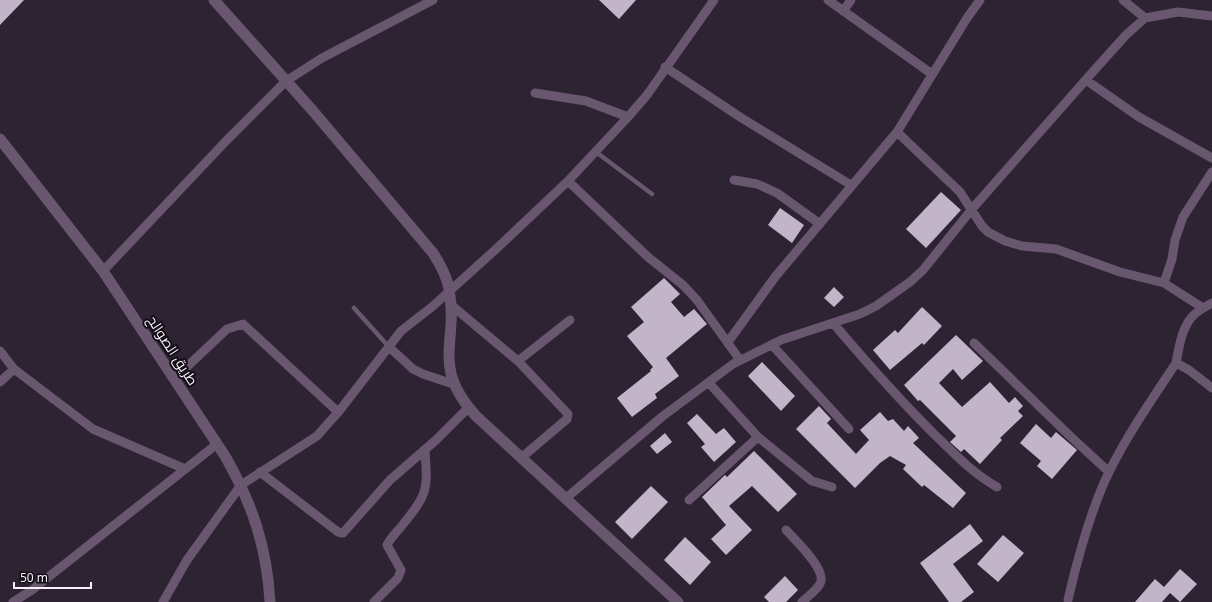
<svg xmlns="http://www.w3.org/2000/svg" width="1212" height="602" font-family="'Noto Sans',Cairo,sans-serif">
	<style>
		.building { fill: #c3b5c9 }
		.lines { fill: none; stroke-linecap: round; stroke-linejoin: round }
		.service { stroke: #68576f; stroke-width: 4.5 }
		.minor { stroke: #68576f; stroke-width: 9 }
		.tertiary { stroke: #68576f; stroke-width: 11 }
		.labels { text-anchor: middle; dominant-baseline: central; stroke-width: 4; stroke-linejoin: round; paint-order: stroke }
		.street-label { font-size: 14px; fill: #f9f2fc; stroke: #130e15 }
	</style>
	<rect width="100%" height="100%" fill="#2e2332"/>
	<path class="building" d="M0,0h24l-24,25z
		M599,0h37l-17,19z
		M941,192l20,18 -35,38 -20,-19z
		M780,208l24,17 -12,18 -24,-18z
		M664,278l16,16 -9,8 13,15 10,-8 13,15 -41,34 13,18 -24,18 2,4 -25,19 -15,-19 34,-27 -1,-1 3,-3 -26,-31 17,-14 -13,-15z
		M834,287l10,10 -10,10 -10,-9z
		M922,307l20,19 -18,19 -2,-2 -32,27 -17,-20 22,-20 3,3z
		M956,335l27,26 -21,19 -9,-11 -14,14 23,24 28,-25 19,21 6,-6 8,9 -5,5 5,5 -23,22 2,2 -22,24 -16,-15 -3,3 -11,-10 6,-6 -36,-36 -2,1 -14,-16z
		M762,362l33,34 -14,15 -33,-35z
		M819,406l12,13 -4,4 29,31 13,-14 -9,-10 20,-18 8,9 5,-2 11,12 4,-5 11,12 -6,5 53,50 -13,15 -29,-23 -2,2 -19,-18 3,-4 -16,-9 -10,7 -25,25 -59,-59z
		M697,414l19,20 8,-6 12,14 -22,20 -13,-15 4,-3 -18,-21z
		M1036,424l15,14 5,-6 21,18 -25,29 -15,-13 4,-5 -21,-18z
		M665,433l7,9 -15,12 -7,-8z
		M754,451l43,43 -19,18 -26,-26 -23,20 23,24 -26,25 -15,-16 15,-14 -24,-28 23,-22 2,2z
		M651,486l17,16 -36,37 -17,-17z
		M970,524l13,17 -30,23 21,28 -13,10h-12l-29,-39z
		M1003,535l21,18 -26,29 -21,-18z
		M685,537l26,25 -21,23 -26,-25z
		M1180,569l17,15 -17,18 -10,-9 -8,9h-27l20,-23 9,8z
		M785,576l13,14 -12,12h-17l-5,-5z"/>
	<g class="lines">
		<path class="service" d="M596,152l56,42
			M354,308l35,39"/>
		<path class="minor" d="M828,0l104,74
			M980,0l-13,18 -70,114 63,60 22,34 6,6 17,9 17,5 34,3 64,23 44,11
			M1123,0l22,18
			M843,11l8,-11
			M665,67l75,50 111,68
			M1086,80l53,37 73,41
			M535,93l51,8 42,16
			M734,180l23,4 20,9 43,31
			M568,181l80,76 35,28 14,15 43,60
			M103,271l123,-130 60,-60 36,-23 111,-58
			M450,304l68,57 50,53 -1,5 -46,39
			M1203,308l-39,-25 8,-24 3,-19 8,-23 29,-45
			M834,324c32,38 65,75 100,110 20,19 38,39 63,53
			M728,342l47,-65 122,-145
			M974,343l96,93 39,36
			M772,345l77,84
			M389,347l24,22 10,5 30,10
			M0,351l14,18 79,60 92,40
			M518,361l52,-41
			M1176,363c3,-16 6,-39 20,-50 5,-4 11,-7 16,-10
			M175,378l52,-49 16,-5 95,88
			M0,382l14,-13
			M709,383l49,54 54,44 20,6
			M260,472l78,60 5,1 47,-53 46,-40 32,-32
			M565,499l98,-83 70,-52 48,-24 79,-26 16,-8 34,-24 13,-12 49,-61 126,-143 28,-31 19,-17 33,-6 34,4
			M689,500l69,-63
			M786,530c9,10 38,37 35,51 -2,8 -13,15 -19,21
			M1068,600c9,-39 23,-91 41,-128 19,-38 43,-73 67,-109l13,7 23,18
			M13,602l19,-12 185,-146
			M163,602l24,-42 54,-75 76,-49 23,-26 61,-79 32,-25 62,-56 73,-69 60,-64 19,-22 67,-95
			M374,602l24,-24 3,-8 -14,-25c4,-8 12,-15 17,-22 26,-31 23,-36 21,-74"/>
		<path class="tertiary" d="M214,0l99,111 120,142c7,11 14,23 16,36 10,55 -19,76 27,127l202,186
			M0,139l103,132 122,185c27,47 42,91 45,146"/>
	</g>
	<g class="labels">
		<g class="street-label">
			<text transform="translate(173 350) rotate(57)">طريق الصوالح</text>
		</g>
	</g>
	<path d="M14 582v6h77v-6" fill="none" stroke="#f9f2fc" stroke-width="2"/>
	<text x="20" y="582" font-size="12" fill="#f9f2fc" stroke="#130e15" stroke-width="3" paint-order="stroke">50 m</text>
</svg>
